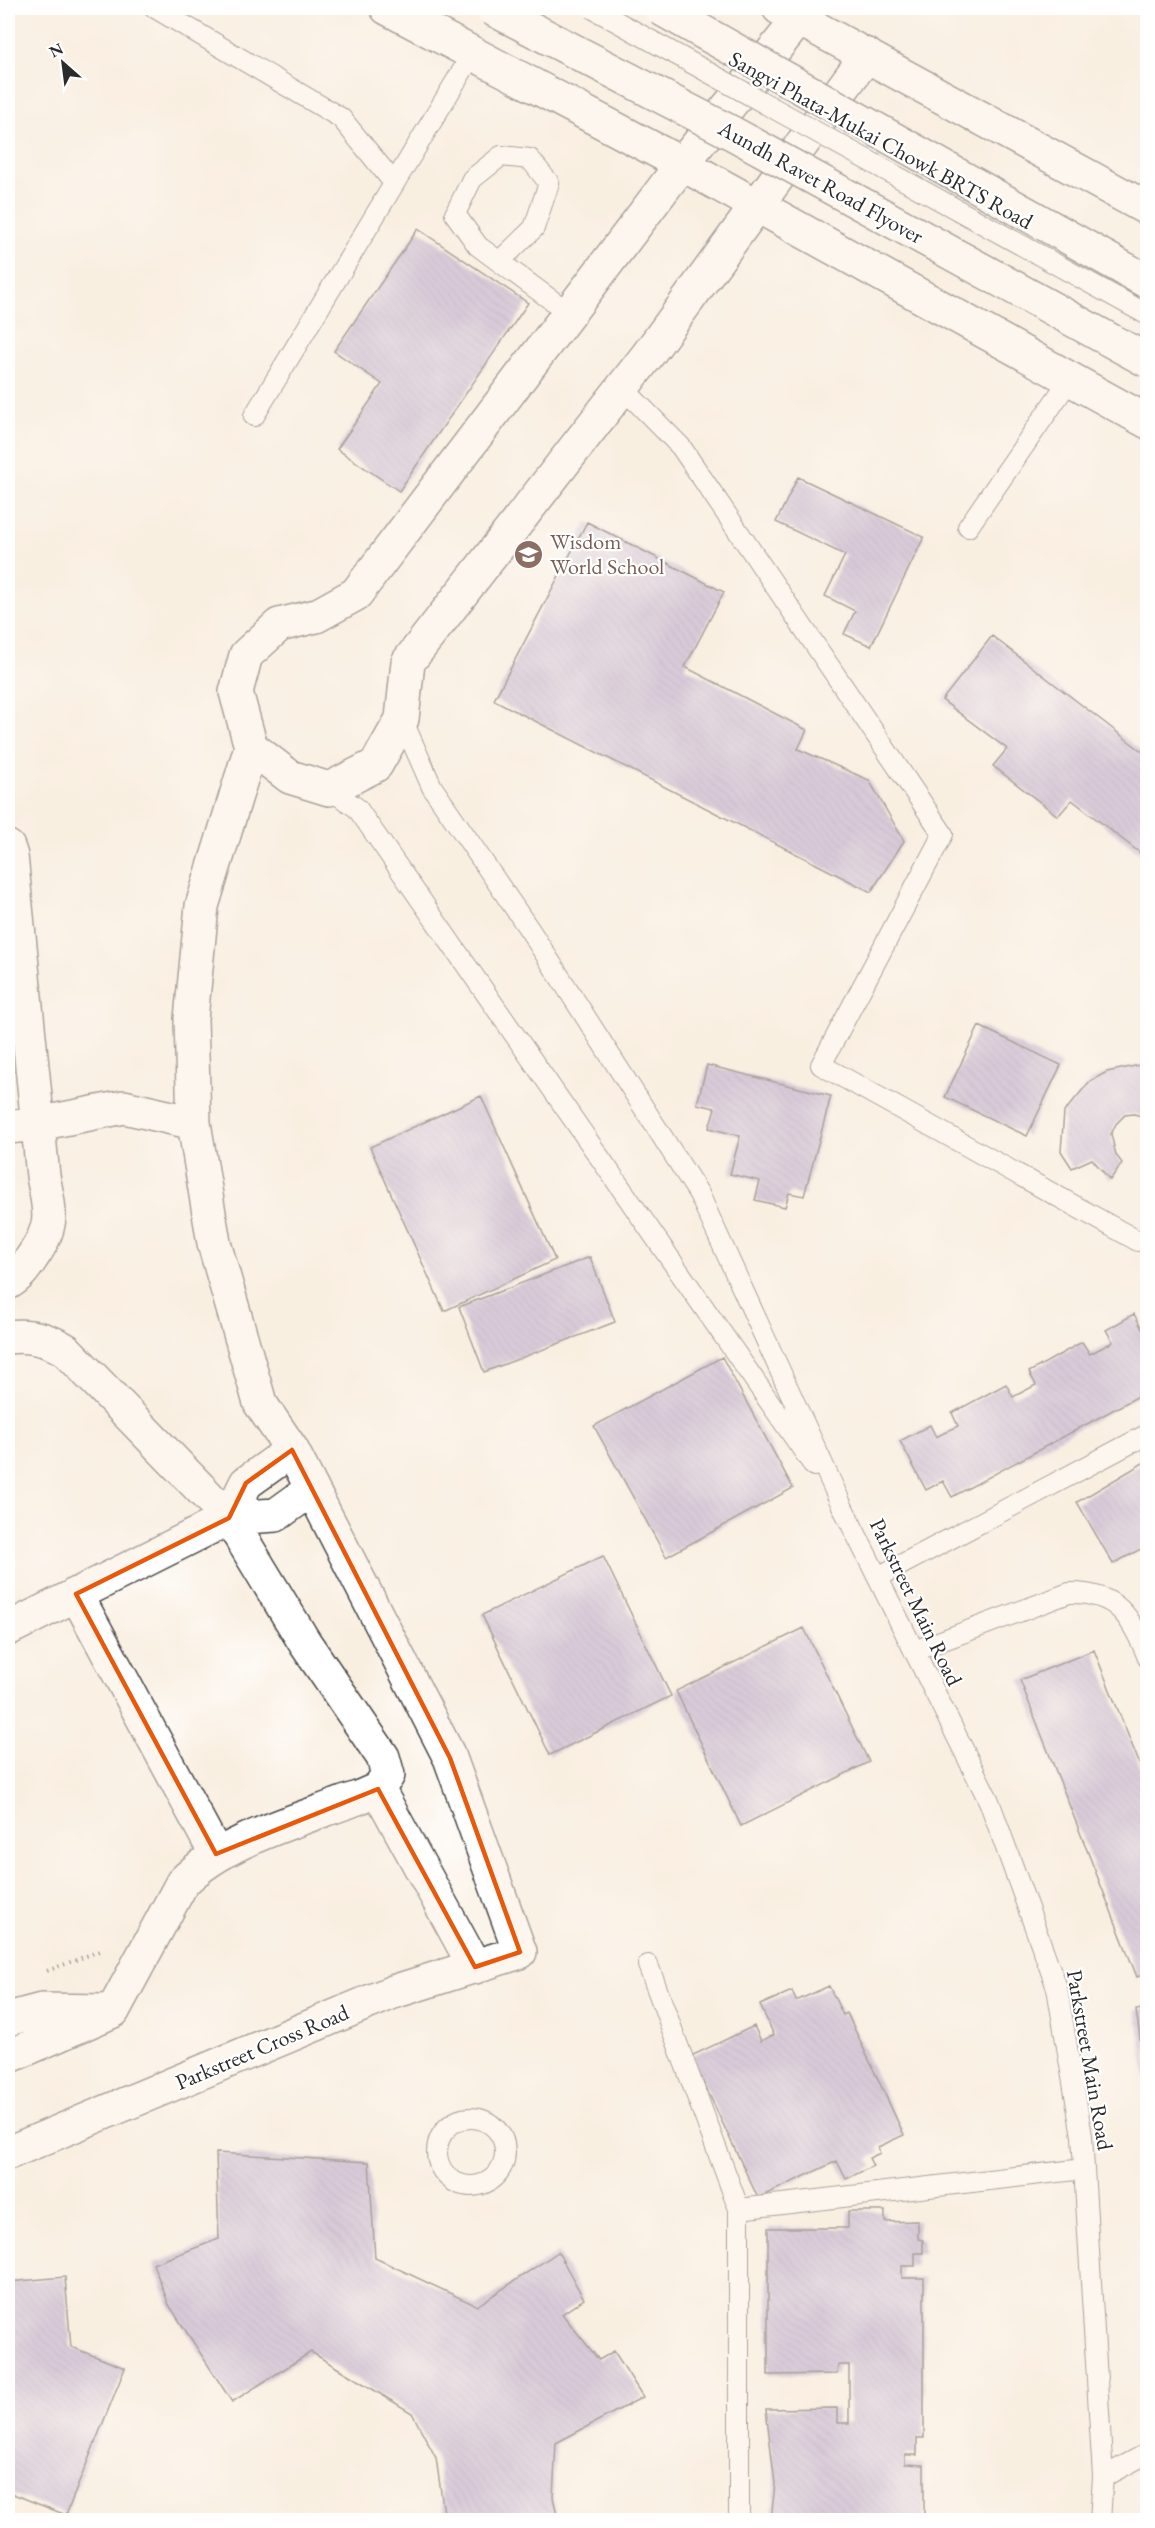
<svg xmlns="http://www.w3.org/2000/svg" width="1155" height="2528" font-family="'EB Garamond',serif">
	<style>
		.building { fill: url(#building-back-hatch) }
		.lines { fill: none; stroke-linecap: round; stroke-linejoin: round }
		.lane-casing { stroke: #4a4846; stroke-width: 22 }
		.street-casing { stroke: #4a4846; stroke-width: 36 }
		.secondary-casing { stroke: #4a4846; stroke-width: 36 }
		.path { stroke: #4a4846; stroke-width: 4; stroke-dasharray: 1.5 4.5; stroke-linecap: butt }
		.lane { stroke: #fff; stroke-width: 20 }
		.street { stroke: #fff; stroke-width: 33 }
		.secondary { stroke: #fff; stroke-width: 33 }
		.lane-bridge-casing { stroke: #4a4846; stroke-width: 22; stroke-linecap: butt }
		.primary-bridge-casing { stroke: #4a4846; stroke-width: 36; stroke-linecap: butt }
		.lane-bridge { stroke: #fff; stroke-width: 20 }
		.primary-bridge { stroke: #fff; stroke-width: 33 }
		.marked { fill: none; stroke: #e8590c; stroke-width: 4.5; stroke-linejoin: round }
		.labels { text-anchor: middle; dominant-baseline: central; stroke-width: 4.5; stroke-linejoin: round; paint-order: stroke }
		.street-label { font-size: 22px; fill: #2b2b2b; stroke: #fff }
		.education-label { font-size: 22px; fill: #785e54; stroke: #fff; text-anchor: start }
	</style>
	<defs>
		<pattern id="building-back-hatch" width="6" height="6" patternUnits="userSpaceOnUse" patternTransform="scale(1.5)"><rect width="6" height="6" fill="#b09ecd"/><path d="M-1 5l2 2M0 0l6 6M5-1l2 2" fill="none" stroke="#8f81a7"/></pattern>
	</defs>
	<rect width="100%" height="100%" fill="#fff"/>
	<filter id="ink" filterUnits="userSpaceOnUse"><feTurbulence type="fractalNoise" baseFrequency=".0167" numOctaves="2"/><feDisplacementMap in="SourceGraphic" scale="12" xChannelSelector="R" yChannelSelector="G"/><feConvolveMatrix kernelMatrix="1 2 1 2 8 2 1 2 1" color-interpolation-filters="sRGB"/></filter>
	<filter id="wash" filterUnits="userSpaceOnUse"><feTurbulence type="fractalNoise" baseFrequency=".008" numOctaves="4" result="noise"/><feDisplacementMap in="SourceGraphic" scale="24" xChannelSelector="R" yChannelSelector="G"/><feGaussianBlur stdDeviation="1.35" result="paint"/><feColorMatrix in="noise" values="0 0 0 0 0 0 0 0 0 0 0 0 0 0 0 0 0 1.4 0 .05"/><feComposite in="paint" operator="in"/></filter>
	<g filter="url(#wash)">
		<rect width="100%" height="100%" fill="#f9efe1"/>
		<g id="blocks">
			<path class="building" d="M418,229l110,74 -129,188 -62,-42 45,-65 -48,-33z
				M798,477l126,60 -53,109 -27,-12 11,-23 -30,-15 20,-41 -69,-33z
				M587,522l137,70 -39,75 122,63 -9,19 71,31 35,61 -33,51 -377,-192z
				M992,636l156,120v88l-8,9 -68,-53 -14,16 -65,-50 14,-17 -65,-49z
				M979,1026l82,39 -34,71 -82,-39z
				M1144,1064l4,4v50l-14,-4 -9,1 -9,9 -5,10 5,21 6,8 -12,17 -18,-21 -20,9 -11,-17 3,-39 26,-31 17,-9z
				M707,1065l124,31 -27,100 -15,-3 -4,14 -30,-7 5,-19 -30,-7 10,-38 -31,-8 6,-20 -18,-4z
				M481,1096l74,164 -111,51 -74,-164z
				M590,1257l25,65 -131,50 -25,-65z
				M1134,1314l14,26v51l-196,106 -9,-16 -17,9 -26,-49 30,-16 6,12 22,-11 -6,-13 54,-29 7,13 23,-12 -7,-13 53,-30 8,12 23,-12 -7,-12z
				M722,1357l71,131 -127,69 -72,-131z
				M1148,1460v85l-35,19 -36,-62z
				M603,1556l68,140 -121,59 -68,-140z
				M804,1628l65,134 -128,64 -65,-135z
				M1094,1650l54,135v188l-11,4 -117,-297z
				M829,1986l14,29 4,-2 57,122 -26,12 2,6 -11,5 4,8 -27,13 -9,-18 -79,37 -67,-142 63,-30 7,15 13,-6 -14,-30 32,-14 4,10z
				M1148,2008v72h-2l-10,-70z
				M216,2153l153,9 6,96 102,48 81,-54 26,47 -22,15 37,46 15,-9 29,46 -87,46 -3,54 5,23h-113l-9,-62 -24,-45 -101,-61 -79,50 -63,-97 -16,-41 66,-25z
				M848,2211h37v11l33,-1v18l5,1v13h-8v13h-13v12h22v160h-7v17h-12v9l19,1v55h-153l4,-36 -9,-75 71,-1v15h12v-58h-11l-1,9 -69,1v-147h80z
				M65,2277l6,70 54,21 -59,147 -58,-23v-210z"/>
		</g>
	</g>
	<g filter="url(#ink)">
		<use href="#blocks" fill-opacity="0" stroke="#4a4846" stroke-width="1.5"/>
		<g class="lines">
			<defs>
				<path id="lane" d="M155,8l186,110 53,65
					M500,261l34,-33 15,-45 -19,-24 -29,-3 -29,23 -17,35 23,32 91,67
					M623,388l58,59 262,387 -122,231 317,176
					M254,416l219,-363
					M968,527l102,-148
					M402,719l30,68 99,145 168,262 144,314 146,293 68,187 25,148 21,341 -3,43
					M329,789l28,19 457,658
					M878,1577l270,-143
					M914,1651l155,-58c48,-1 62,23 79,65
					M648,1965l91,244v311
					M437 2152a34 34 0 1 1 68 0a34 34 0 1 1-68 0Z
					M739,2209l345,-40
					M1103,2477l45,-24"/>
				<path id="street" d="M799,19l-117,145 -326,430 -40,22 -37,9 -33,30 -10,37 15,55 39,30 39,12 47,-24 26,-46 6,-57 239,-306 220,-301
					M8,847l3,9 32,320c7,36 12,48 -10,80 -8,12 -13,20 -25,27
					M8,1127l30,-3 86,-17 70,16
					M8,1337c21,-3 40,2 58,13l163,168 76,125 78,114 5,18 -10,14 -18,8c-57,22 -136,42 -178,86l-69,128 -105,46
					M229,1518l17,-35 46,-33
					M76,1594l140,260
					M8,1629l221,-111 47,-3 36,-26
					M378,1789l97,178
					M8,2019l34,-9 61,1
					M8,2153l385,-161 127,-40 -70,-194 -158,-308 -32,-47 -46,-160 -20,-120 -3,-104 11,-113 49,-159"/>
				<path id="secondary" d="M387,8l295,156 466,258
					M779,8l369,201"/>
			</defs>
			<use href="#lane" class="lane-casing"/>
			<use href="#street" class="street-casing"/>
			<use href="#secondary" class="secondary-casing"/>
			<path class="path" d="M47,1971l55,-21"/>
			<use href="#lane" class="lane"/>
			<use href="#street" class="street"/>
			<use href="#secondary" class="secondary"/>
			<defs>
				<path id="lane-bridge" d="M592,8l556,307"/>
				<path id="primary-bridge" d="M491,8l241,125 416,228
					M660,8l488,274"/>
			</defs>
			<use href="#lane-bridge" class="lane-bridge-casing"/>
			<use href="#primary-bridge" class="primary-bridge-casing"/>
			<use href="#lane-bridge" class="lane-bridge"/>
			<use href="#primary-bridge" class="primary-bridge"/>
		</g>
	</g>
	<path d="M0 0H1155V2528H0ZM292,1450l158,308 70,194 -45,15 -97,-178 -162,65 -140,-260 153,-76 17,-35z" fill="#f9efe1" fill-opacity=".55" fill-rule="evenodd"/>
	<path class="marked" d="M292,1450l158,308 70,194 -45,15 -97,-178 -162,65 -140,-260 153,-76 17,-35z"/>
	<defs>
		<symbol id="school-disc" viewBox="-11 -11 22 22"><circle r="9.5" fill="#8d6e63" stroke="#fff"/><path d="M0-5L7-2L0 1L-7-2ZM-4 1L0 2.5L4 1V4Q0 6-4 4Z" fill="#fff"/></symbol>
	</defs>
	<g fill-rule="evenodd">
		<use href="#school-disc" x="512" y="538" width="33" height="33"/>
	</g>
	<g class="labels">
		<g class="street-label">
			<text transform="translate(881 140) rotate(29)">Sangvi Phata-Mukai Chowk BRTS Road</text>
			<text transform="translate(821 182) rotate(29)">Aundh Ravet Road Flyover</text>
			<text transform="translate(916 1602) rotate(64)">Parkstreet Main Road</text>
			<text transform="translate(262 2047) rotate(-23)">Parkstreet Cross Road</text>
			<text transform="translate(1090 2060) rotate(80)">Parkstreet Main Road</text>
		</g>
		<g class="education-label">
			<text x="550" y="541">Wisdom<tspan x="550" dy="25">World School</tspan></text>
		</g>
	</g>
	<rect width="1155" height="2528" fill="none" stroke="#fff" stroke-width="30"/>
	<g transform="translate(63 63) rotate(332)" stroke="#ffffff" stroke-width="4.5" paint-order="stroke">
	<path d="M0-4.5L10 22L0 15L-10 22Z" fill="#2b2b2b"/>
	<text y="-9" font-size="16" font-weight="bold" text-anchor="middle" fill="#2b2b2b">N</text>
	</g>
</svg>
